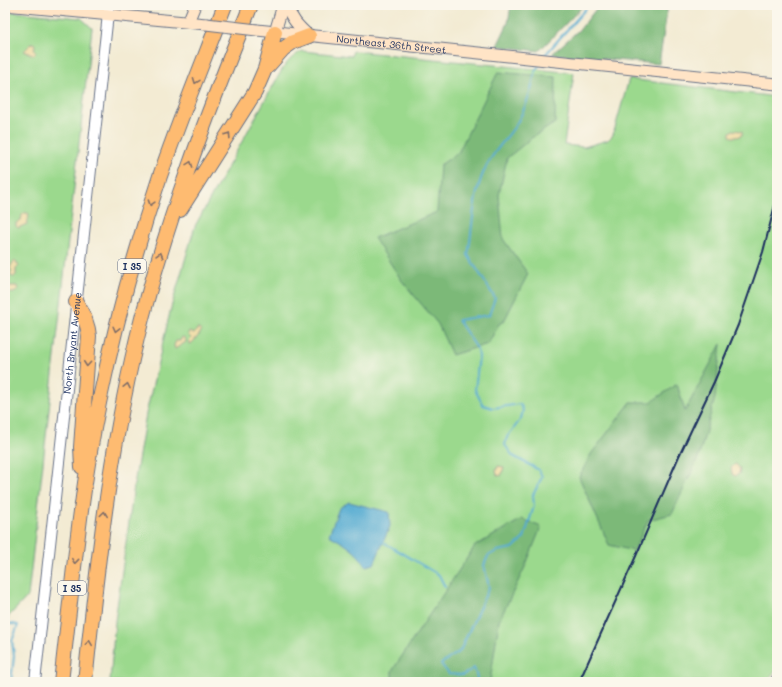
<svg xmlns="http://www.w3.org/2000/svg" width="782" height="687" font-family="Mali,sans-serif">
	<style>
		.green { fill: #9bd98d; stroke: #5b8476 }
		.forest { fill: #7cb978; stroke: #4c746b }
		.sand { fill: #eeda9e; stroke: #84847e }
		.water { fill: #55abd1; stroke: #386d98 }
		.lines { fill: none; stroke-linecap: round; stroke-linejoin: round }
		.stream { stroke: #55abd1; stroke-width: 2 }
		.tertiary-casing { stroke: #677187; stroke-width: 12 }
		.secondary-casing { stroke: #677187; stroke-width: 13 }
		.motorway-casing { stroke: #677187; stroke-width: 16 }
		.tertiary { stroke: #fff; stroke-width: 10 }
		.secondary { stroke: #ffe4c6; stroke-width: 11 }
		.motorway { stroke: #febb71; stroke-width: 14 }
		.rail { stroke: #1b2f5e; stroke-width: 2 }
		.secondary-bridge-casing { stroke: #677187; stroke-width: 13; stroke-linecap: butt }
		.secondary-bridge { stroke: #ffe4c6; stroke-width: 11 }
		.oneway { stroke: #816e67 }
		.labels { text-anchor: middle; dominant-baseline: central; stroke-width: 3.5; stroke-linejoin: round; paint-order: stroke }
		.shield { fill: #fbf7ec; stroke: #5e6b89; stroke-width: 1 }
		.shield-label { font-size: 9px; font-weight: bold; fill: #1b2f5e }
		.street-label { font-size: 10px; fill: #1b2f5e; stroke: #fbf7ec }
	</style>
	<rect width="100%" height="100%" fill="#fbf7ec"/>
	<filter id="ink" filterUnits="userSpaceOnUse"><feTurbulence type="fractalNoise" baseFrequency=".025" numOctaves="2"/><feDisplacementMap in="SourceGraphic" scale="8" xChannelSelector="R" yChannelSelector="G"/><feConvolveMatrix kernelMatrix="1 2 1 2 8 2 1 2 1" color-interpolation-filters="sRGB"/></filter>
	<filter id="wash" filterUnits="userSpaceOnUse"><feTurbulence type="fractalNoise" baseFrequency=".012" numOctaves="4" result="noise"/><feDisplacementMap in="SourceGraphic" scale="16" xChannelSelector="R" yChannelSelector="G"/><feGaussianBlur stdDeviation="0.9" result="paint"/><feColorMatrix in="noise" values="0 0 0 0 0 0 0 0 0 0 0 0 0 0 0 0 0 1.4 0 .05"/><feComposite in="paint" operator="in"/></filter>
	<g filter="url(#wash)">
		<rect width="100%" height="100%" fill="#f3ebd3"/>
		<path class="green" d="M5,11l76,7 11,10 -64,568 -20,21 -3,25z
			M302,51l49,5 2,-5 221,22 -10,72 20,2 24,-7 5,-5 16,-56 148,18v571l-10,14h-657l5,-61 20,-142 11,-65 25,-106 24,-82 84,-151c7,-12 11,-17 23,-24z"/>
		<path class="forest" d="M511,5h73l-45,46 -42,-5 11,-23z
			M599,5h69l-9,59 -107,-10 29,-26z
			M498,72l58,5 -1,46 -22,14 -26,21 -8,37 4,44 25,35 -24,47 -5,3 -11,20 -36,11 -14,-31 -36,-43 -28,-43 63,-26 3,-47 18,-12z
			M721,344l-6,54 -16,58 -27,58 -24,6 -14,31 -25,-6 -30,-68 12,-23 40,-52h20l26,-18 8,27z
			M522,519l19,8 -16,40 -26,54 -9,61h-98v-11l83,-125z"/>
		<path class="sand" d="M32,43h2l1,3 -1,2 2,5 -2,2 -10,-4z
			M733,130l9,1v4c-3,2 -9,3 -12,1v-4z
			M24,213h4l1,2 -2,9 -9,4 -2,-2v-3l5,-3 1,-5z
			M15,261l4,5 -3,3v6l-2,2h-2l-2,-3 2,-3 -2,-3 3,-6z
			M7,286h10l1,4 -4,3h-6l-2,-3z
			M197,329h2l2,2 -1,3 -8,9 -2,1 -1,-4 2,-2 -3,-3v-2l2,-1 4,2z
			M182,337l3,1 1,4 -11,7 -1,-4 2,-4h4z
			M735,464l2,1 3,4 -1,5 -4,2 -3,-2 -1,-6z
			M498,466l6,1 -3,9 -4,-1 -1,-4z"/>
		<path class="water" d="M349,502l40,10 1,14 -16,38 -8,2c-10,-16 -21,-22 -37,-31l10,-27z"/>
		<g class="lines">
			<path class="stream" d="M545,55l44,-50
				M383,542l56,33 6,12
				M5,623l13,2 -6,16 2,15 -3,26
				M476,682l1,-5 -3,-9 -11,7 -14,-1 -8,-10 19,-13 29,-64 -5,-22 4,-9 9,-5 16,-3 11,-10 10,-32 -1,-11 9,-18 -3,-7 -26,-14 -8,-11 2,-8 14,-18 2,-9 -3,-6 -27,4 -10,-3 -8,-15 4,-34 -3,-9 -18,-27 31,-5 6,-17 -27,-43c5,-27 4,-57 16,-84 7,-17 21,-30 31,-45 12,-19 16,-36 21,-57l4,-5"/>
		</g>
	</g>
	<g filter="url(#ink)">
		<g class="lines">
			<defs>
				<g id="tertiary">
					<path id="s1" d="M35,682l74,-677"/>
					<path d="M775,682l2,-3"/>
				</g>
				<g id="secondary">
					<path d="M5,5l201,19"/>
					<path d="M287,5c4,14 11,21 22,31"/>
					<path d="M188,22l7,-17"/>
					<path id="s2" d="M257,30l520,54"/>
					<path d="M275,32l8,-27"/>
				</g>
				<path id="motorway" d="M268,66l15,-17 10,-7 16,-6
					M180,210l75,-118 10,-23 10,-37
					M76,302c7,11 12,21 13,34l-8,111 1,20
					M61,682c11,-93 19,-187 38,-279 16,-77 36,-153 61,-227 20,-58 43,-114 65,-171
					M85,682c12,-116 25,-231 52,-344 28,-114 70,-224 114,-333"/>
			</defs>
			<use href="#tertiary" class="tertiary-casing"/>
			<use href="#secondary" class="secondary-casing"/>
			<use href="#motorway" class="motorway-casing"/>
			<use href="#tertiary" class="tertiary"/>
			<use href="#secondary" class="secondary"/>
			<use href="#motorway" class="motorway"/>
			<path class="rail" d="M579,682l57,-126 43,-100 35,-74 24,-57 25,-73 14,-55"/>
			<defs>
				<path id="secondary-bridge" d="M206,24l51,6"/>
			</defs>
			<use href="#secondary-bridge" class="secondary-bridge-casing"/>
			<use href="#secondary-bridge" class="secondary-bridge"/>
		</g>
		<defs><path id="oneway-chevron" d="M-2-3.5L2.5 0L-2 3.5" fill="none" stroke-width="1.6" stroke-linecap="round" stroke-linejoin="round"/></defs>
		<g class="oneway">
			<use href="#oneway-chevron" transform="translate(196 81) rotate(111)"/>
			<use href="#oneway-chevron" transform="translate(228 135) rotate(-57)"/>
			<use href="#oneway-chevron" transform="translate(190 164) rotate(-70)"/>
			<use href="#oneway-chevron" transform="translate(151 203) rotate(108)"/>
			<use href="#oneway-chevron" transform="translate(160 255) rotate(-74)"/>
			<use href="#oneway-chevron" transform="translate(116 329) rotate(104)"/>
			<use href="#oneway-chevron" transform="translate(87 364) rotate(95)"/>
			<use href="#oneway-chevron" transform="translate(127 386) rotate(-78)"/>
			<use href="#oneway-chevron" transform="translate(104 514) rotate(-82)"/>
			<use href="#oneway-chevron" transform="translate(75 561) rotate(96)"/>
			<use href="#oneway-chevron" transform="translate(89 643) rotate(-84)"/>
		</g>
	</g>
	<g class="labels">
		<g class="shield">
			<rect x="118" y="259" width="28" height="14" rx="3"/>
			<rect x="58" y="581" width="28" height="14" rx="3"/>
		</g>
		<g class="shield-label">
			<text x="132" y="266">I 35</text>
			<text x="72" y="588">I 35</text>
		</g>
		<g class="street-label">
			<text stroke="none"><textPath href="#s2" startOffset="135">Northeast 36th Street</textPath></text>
			<text stroke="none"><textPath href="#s1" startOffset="341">North Bryant Avenue</textPath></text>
		</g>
	</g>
	<rect width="782" height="687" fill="none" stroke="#fbf7ec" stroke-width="20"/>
</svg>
